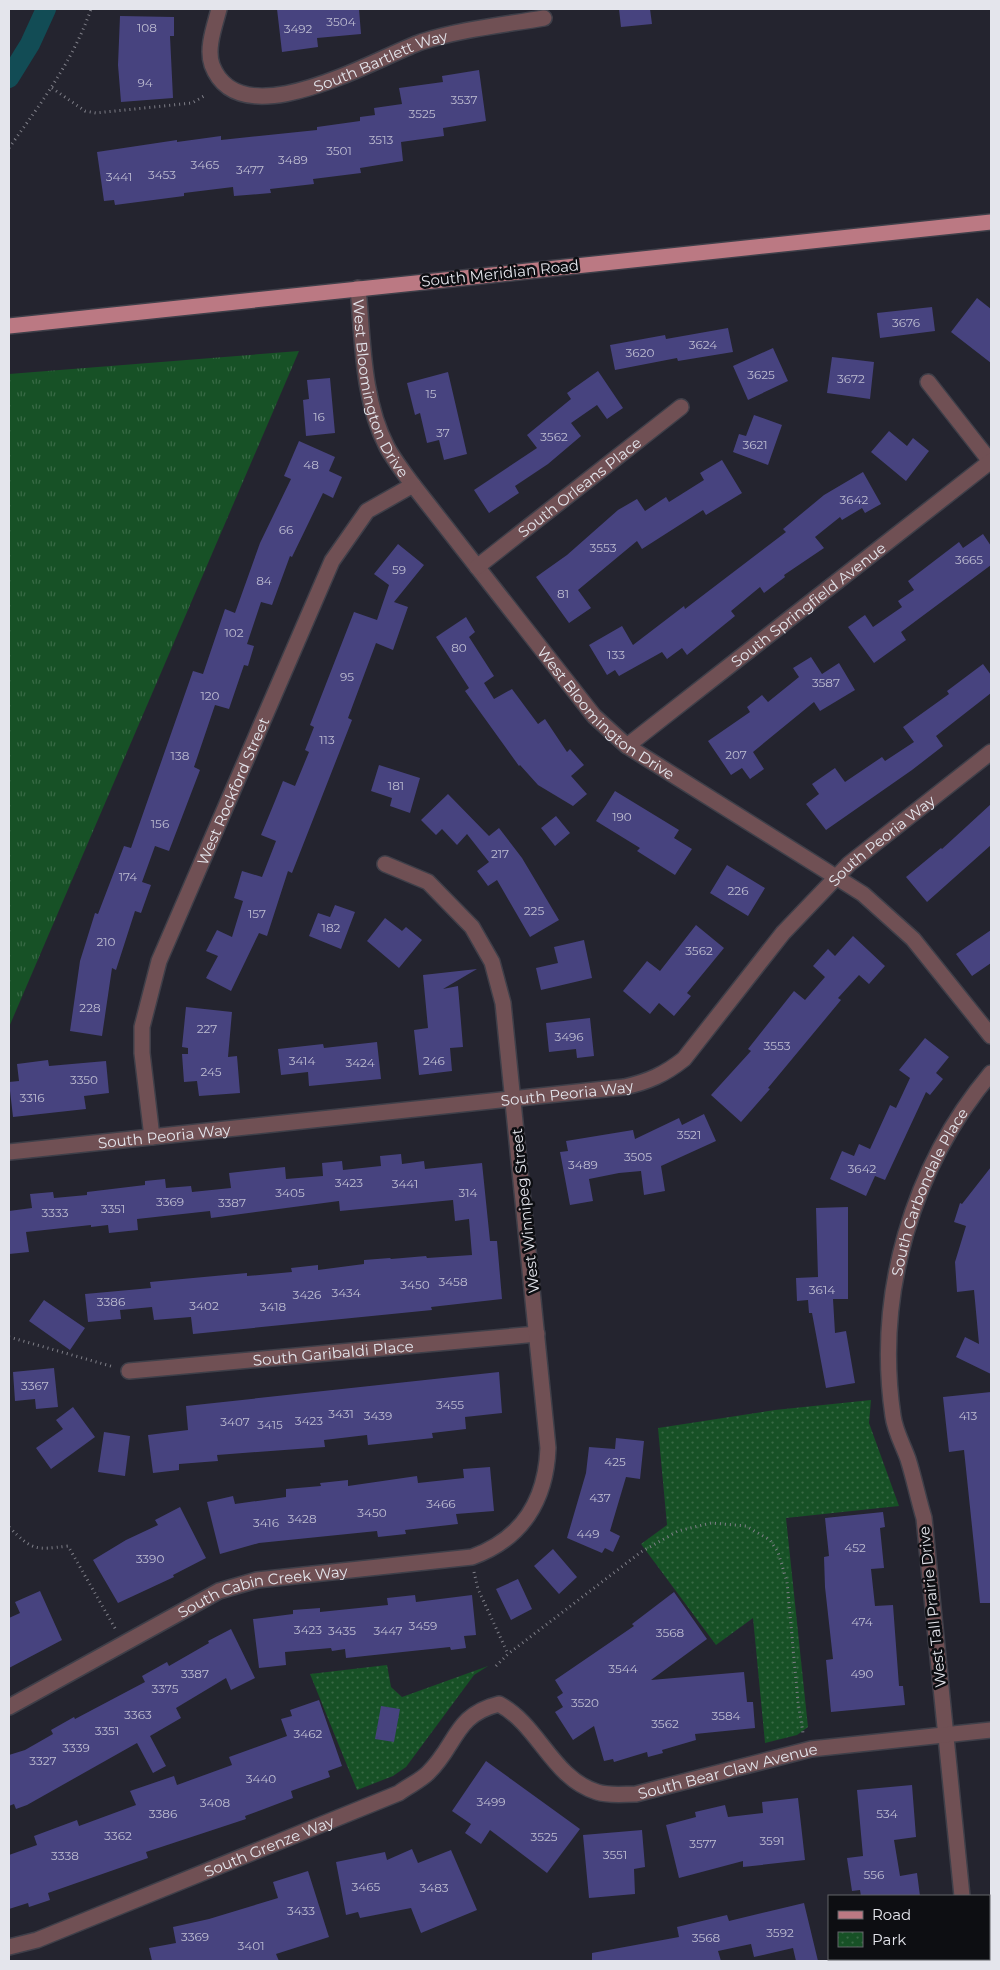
<svg xmlns="http://www.w3.org/2000/svg" width="1000" height="1970" font-family="Montserrat,sans-serif">
	<style>
		.grass { fill: url(#grass-tufts) }
		.park { fill: url(#park-dots) }
		.lines { fill: none; stroke-linecap: round; stroke-linejoin: round }
		.canal { stroke: #124c55; stroke-width: 20 }
		.building { fill: #47437f }
		.street-casing { stroke: #3f3f49; stroke-width: 18 }
		.primary-casing { stroke: #3f3f49; stroke-width: 18 }
		.path { stroke: #7f7f88; stroke-width: 3; stroke-dasharray: 1 4; stroke-linecap: butt }
		.street { stroke: #705054; stroke-width: 15 }
		.primary { stroke: #bb7983; stroke-width: 15 }
		.labels { text-anchor: middle; dominant-baseline: central; stroke-width: 5; stroke-linejoin: round; paint-order: stroke }
		.number-label { font-size: 12px; fill: #bdbcd1 }
		.street-label { font-size: 15px; fill: #e4e5ec; stroke: #0d0e12 }
	</style>
	<defs>
		<pattern id="grass-tufts" width="24" height="20" patternUnits="userSpaceOnUse" patternTransform="scale(1.25)"><rect width="24" height="20" fill="#175126"/><path d="M3 7l-1-3M5 7V3M7 7l1-3M15 17l-1-3M17 17v-4M19 17l1-3" fill="none" stroke="#396a46"/></pattern>
		<pattern id="park-dots" width="8" height="8" patternUnits="userSpaceOnUse" patternTransform="scale(1.25)"><rect width="8" height="8" fill="#175126"/><path d="M2 2h.1M6 6h.1" fill="none" stroke="#396a46" stroke-width="1.8" stroke-linecap="round"/></pattern>
	</defs>
	<rect width="100%" height="100%" fill="#24242f"/>
	<path class="grass" d="M299,351l-290,676v-653z"/>
	<path class="park" d="M871,1400l-2,23 30,83 -113,12 22,209 -11,8 -32,8 -12,-125 -37,27 -75,-101 26,-19 -9,-97 117,-18z
		M387,1665l4,22 11,10 86,-31 -14,9 -68,92 -13,9 -36,14 -47,-116z"/>
	<g class="lines">
		<path class="canal" d="M9,78l21,-34 16,-35"/>
	</g>
	<path class="building" d="M277,9h82l2,25 -44,4 1,9 -36,5z
		M619,9h31l2,15 -31,3z
		M120,16l54,1v19h-4l3,62 -52,4 -3,-37z
		M479,70l7,51 -43,7 1,8 -43,6 2,19 -43,7 1,5 -48,6 1,5 -44,5 1,4 -37,3 -1,-9 -49,6v3l-69,9 -1,-5 -10,1 -7,-49 80,-12v2l44,-6v4l38,-4 58,-6v-3l43,-6v-4l15,-2 -1,-7 28,-4 -3,-16 44,-6 -1,-6z
		M977,298l14,11v54l-40,-31z
		M932,307l3,24 -55,7 -3,-25z
		M728,328l5,24 -55,9 -1,-3 -62,12 -5,-25 55,-10 1,4z
		M773,348l15,33 -40,19 -15,-34z
		M832,357l42,5 -4,37 -43,-6z
		M598,371l25,37 -16,11 -10,-14 -26,18 10,13 -33,28 -33,22 4,7 -30,20 -15,-23 63,-42 -10,-13 44,-36 -4,-6z
		M448,372l19,82 -23,6 -5,-20 -12,3 -7,-30 -5,2 -8,-32z
		M330,378l5,55 -29,3 -3,-36 6,-1 -2,-19z
		M754,415l28,10 -14,40 -35,-13 6,-18 7,2z
		M889,431l18,15 6,-8 16,13 -23,30 -35,-29z
		M299,441l36,16 -6,14 13,6 -9,21 -10,-5 -31,64 -2,-1 -18,49 -11,-3 -14,42 7,2 -6,20 -4,-1 -15,44 -14,-4 -21,62 6,3 -31,81 -14,-5 -13,36 9,3 -10,28 -6,-2 -19,59 -4,-2 -10,68 -32,-5 10,-70 15,-48 3,1 26,-68 7,2 62,-177 10,3 22,-65 10,4 25,-70 31,-64 -7,-3z
		M722,460l20,33 -36,22 -3,-5 -61,39 -5,-8 -59,49 13,18 -22,15 -33,-46 31,-22 51,-45 19,-11 8,12 21,-14 3,5 35,-22 -4,-7z
		M863,472l18,32 -16,9 -3,-5 -20,12 -2,-3 -25,20 9,11 -40,27 1,2 -21,16 -4,-6 -29,24 4,5 -48,39 -5,-7 -15,11 -5,-7 -43,24 -4,-6 -8,5 -18,-30 33,-19 11,19 51,-39 1,3 101,-77 -3,-3 41,-34z
		M983,534l8,12v19l-90,67 5,8 -32,23 -26,-36 17,-12 8,12 29,-20 -4,-6 16,-11 -6,-9 51,-39 4,6z
		M398,544l26,21 -30,37 14,5 -15,43 -17,-7 -28,75 4,2 -60,153 -4,-2 -21,65 -8,-3 -28,58 -25,-13 12,-22 -12,-5 11,-21 15,7 11,-36 -9,-3 8,-27 20,6 14,-36 -15,-6 14,-34 8,-20 12,5 14,-34 -4,-2 9,-23 -4,-2 44,-113 23,8 12,-35 -15,-11z
		M466,617l9,15 -6,5 25,39 -10,7 10,16 18,-10 26,35 7,-5 22,33 3,-3 14,16 -13,11 16,18 -14,12 -35,-21 -18,-20 -1,1 -54,-75 4,-3 -33,-51z
		M811,657l11,17 17,-11 16,27 -35,21 -6,-9 -61,50 11,17 -14,10 -8,-11 -11,7 -23,-34 42,-29 -3,-5 15,-12 6,7 31,-25 -6,-9z
		M983,664l8,11v18l-55,43 7,10 -31,24 -86,60 -20,-26 13,-10 -7,-10 23,-16 10,14 37,-25 3,4 29,-19 -11,-15 46,-33 -2,-3z
		M379,765l41,13 -10,35 -20,-7 2,-8 -21,-7z
		M615,791l64,39 -5,8 18,11 -17,26 -38,-24 3,-3 -44,-27z
		M448,794l41,42 10,-8 23,30 37,62 -29,17 -33,-57 -9,6 -11,-15 12,-9 -22,-28 -10,11 -15,-16 -6,6 -15,-15z
		M991,804v41l-64,57 -21,-25 35,-29 1,1z
		M556,816l14,17 -15,13 -14,-18z
		M727,865l38,23 -17,28 -38,-23z
		M335,905l20,7 -14,37 -32,-13 9,-23 12,4z
		M385,918l17,13 4,-4 16,13 -23,28 -32,-27z
		M696,925l28,23 -37,45 4,3 -17,20 -15,-13 -9,11 -27,-23 24,-30 13,10z
		M991,930v33l-19,13 -16,-22z
		M853,936l32,30 -16,18 -10,-9 -21,23 3,2 -73,88 2,1 -29,33 -30,-27 40,-44 -3,-2 46,-58 11,9 20,-23 -12,-11 15,-17 7,7z
		M584,940l8,38 -51,12 -5,-22 22,-5 -4,-16z
		M477,969l-34,20 15,-3 5,61 -13,1 2,23 -33,4 -5,-45 14,-2 -5,-53z
		M186,1007l46,5 -4,45 9,-1 3,37 -41,3 -2,-15 -13,1 -2,-28h6v-6l-6,-1z
		M590,1018l4,38 -17,2 -1,-9 -27,3 -3,-29z
		M925,1038l24,19 -13,16 7,6 -13,16 -4,-3 -41,88 -10,-4 -9,20 -36,-17 12,-28 12,5 5,-12 11,5 20,-44 6,3 14,-30 -11,-8z
		M377,1042l4,37 -72,7 -1,-14 -27,3 -3,-26 45,-5 1,4z
		M48,1060l1,6 57,-5 3,32 -25,3 2,13 -73,8 -4,-35 10,-1 -2,-17z
		M704,1114l12,27 -55,25 4,25 -21,4 -3,-24 -22,2 -30,6 4,22 -23,4 -10,-53 8,-1 -2,-10 67,-11 2,9 44,-21 3,7z
		M401,1154l1,10 22,-3 1,8 57,-6 8,78h7l5,58 -71,8 1,3 -239,24 -2,-17 -37,3 -2,-13 -32,3 1,9 -33,3 -3,-28 66,-6 -1,-6 97,-9v3l45,-4 -1,-4 27,-3v5l46,-6v-4l26,-2 1,1 35,-3 1,2 45,-3 -3,-36 -14,2 -2,-21 -113,11 -1,-10 -128,17 -1,-7 -73,8 1,11 -29,3 -1,-8 -17,2v-2l-65,7 3,20 -20,2v-43l23,-3 -2,-14 23,-2 1,6 33,-3v-3l58,-7v-4l20,-2 1,9 25,-2 1,6 39,-4 -2,-15 56,-6 1,12 37,-3 -1,-13 20,-2 1,9 38,-4 -1,-10z
		M991,1167v207l-35,-17 9,-20 14,7 -5,-54 -17,2 -2,-30 11,-36 -12,-4 6,-19 2,1z
		M848,1207v92h-15l2,34 11,-2 9,52 -29,5 -14,-75h-3l-1,-13 -11,1 -1,-23 22,-1 -2,-69z
		M44,1300l41,28 -15,22 -41,-29z
		M54,1368l4,39 -22,2 -1,-10 -20,2 -2,-29z
		M499,1372l3,41 -37,4 1,12 -34,4 1,5 -65,7 -1,-10 -43,5 1,7 -108,8 1,6 -39,3v6l-26,3 -5,-38 40,-5 -2,-24z
		M991,1392v211h-11l-16,-153 -15,2 -6,-55z
		M73,1407l22,30 -44,32 -15,-21 27,-19 -7,-9z
		M104,1432l26,4 -5,40 -27,-4z
		M616,1438l28,3 -4,38 -14,-2 -16,54 10,5 -7,16 -8,-4 -3,5 -35,-15 19,-65 3,-26 26,2z
		M490,1467l4,44 -38,3 2,10 -53,6 1,4 -28,3 -1,-6 -118,12 -39,11 -13,-52 26,-6 2,8 51,-7v-8l35,-3 -1,-3 28,-3v6l69,-10 1,7 46,-5 -1,-9z
		M180,1507l26,51 -33,17 1,2 -56,26 -25,-43 33,-20 32,-15 -3,-5z
		M883,1512l2,15 -5,1 4,40 -13,1 4,37 18,-1 6,81h4l2,19 -74,7 -5,-52 7,-1 -8,-72 -1,-30 5,-1 -4,-38z
		M553,1549l24,28 -18,17 -25,-28z
		M518,1579l14,30 -21,11 -15,-31z
		M40,1591l22,49 -53,28v-50l11,-5 -5,-11z
		M674,1592l33,47 -56,41 93,-8 3,30h6l2,26 -60,6 1,6 -34,10 1,3 -15,4 -1,-5 -33,10 -1,-3 -9,2 -10,-35 -21,14 -18,-28 8,-5 -6,-10 6,-4 -8,-13 79,-54 -2,-2z
		M415,1595l1,7 56,-7 4,40 -12,1 2,12 -15,2 -1,-3 -104,11 -1,-9 -13,2 -1,-3 -46,4 1,13 -27,3 -6,-49 40,-5v-4l27,-2v4l68,-7 -1,-7z
		M231,1629l24,49 -24,12 -5,-12 -50,30 5,10 -31,18 16,30 -13,7 -16,-30 -110,62 -11,4 -2,-5 -5,2v-51l16,-5 28,-16 -2,-4 23,-13 1,2 70,-37 -3,-6 25,-14 2,4 40,-23 -1,-2z
		M319,1700l23,66 -14,5 2,6 -39,14 2,7 -48,18 1,3 -100,33 2,6 -100,35 2,7 -21,7 -1,-4 -19,6v-54l28,-10 -3,-9 43,-16 2,6 57,-21 -6,-14 44,-15 3,9 55,-20 -3,-8 58,-21 -6,-17 11,-3 -2,-6z
		M381,1706l19,3 -6,33 -19,-3z
		M486,1761l94,68 -33,44 -57,-43 -9,14 -16,-11 6,-9 -19,-13z
		M912,1785l4,52 -22,3 6,36 17,-3 3,23h-59l-1,-6 -8,1 -5,-33 16,-2 -6,-66z
		M798,1798l7,62 -62,7v-6l-64,17 -13,-53 30,-8 -1,-5 30,-7 3,12 35,-4 -1,-11z
		M642,1830l3,37 -11,2 1,25 -46,4 -6,-63z
		M412,1849l6,14 33,-13 26,60 -56,23 -10,-25 -51,10 -2,-6 -12,3 -10,-53 49,-10 2,8z
		M308,1871l21,66 -53,17 3,7h-127l-3,-13 27,-5 -3,-16 36,-8 69,-21 -5,-16z
		M804,1903l14,58h-22l-3,-13 -39,9 -3,-13 -33,7 3,10h-129v-8l87,-16 -2,-10 50,-12 2,6z"/>
	<g class="lines">
		<defs>
			<g id="street">
				<path id="s1" d="M219,9c-4,16 -13,39 -7,56 28,75 164,-7 209,-23 40,-13 82,-17 123,-24"/>
				<path id="s2" d="M358,288c5,52 4,111 29,159 7,13 17,26 26,38l181,231 33,30 236,148 50,45 78,97"/>
				<path d="M928,382l62,79"/>
				<path id="s3" d="M477,567l204,-160"/>
				<path id="s4" d="M627,746l364,-285"/>
				<path id="s5" d="M152,1137l-10,-84v-26l17,-66 173,-400 35,-50 46,-26"/>
				<path id="s6" d="M9,1152l615,-65c24,-5 41,-13 60,-28l99,-126 66,-69 142,-112"/>
				<path id="s7" d="M129,1371l408,-37"/>
				<path id="s8" d="M9,1707l210,-116 38,-11 215,-23c50,-18 74,-57 76,-109l-45,-445 -11,-41 -20,-35 -44,-45 -43,-18"/>
				<path id="s9" d="M962,1896l-38,-378c-6,-20 -10,-40 -16,-59 -5,-14 -13,-28 -15,-43 -18,-121 19,-249 98,-343"/>
				<path id="s10" d="M9,1947l28,-7 362,-147c9,-7 21,-12 29,-20 29,-28 26,-58 71,-69 40,21 53,74 98,88 12,4 26,2 39,2l175,-45 180,-19"/>
				<path d="M969,1959v2"/>
			</g>
			<path id="primary" d="M9,326l982,-104"/>
		</defs>
		<use href="#street" class="street-casing"/>
		<use href="#primary" class="primary-casing"/>
		<path class="path" d="M52,88l33,23 11,2 96,-10 12,-7
			M9,148c32,-45 64,-87 82,-139
			M9,1337l105,30
			M9,1527c24,24 26,23 59,19l48,84
			M474,1572l4,17 30,65
			M496,1666l12,-12 133,-102 37,-21 33,-8 35,3 24,14 8,12 9,30 11,120 5,31"/>
		<use href="#street" class="street"/>
		<use href="#primary" class="primary"/>
	</g>
	<g class="labels">
		<g class="number-label">
			<text x="341" y="21">3504</text>
			<text x="147" y="27">108</text>
			<text x="298" y="28">3492</text>
			<text x="145" y="82">94</text>
			<text x="464" y="99">3537</text>
			<text x="422" y="113">3525</text>
			<text x="381" y="139">3513</text>
			<text x="339" y="150">3501</text>
			<text x="293" y="159">3489</text>
			<text x="205" y="164">3465</text>
			<text x="250" y="169">3477</text>
			<text x="162" y="174">3453</text>
			<text x="119" y="176">3441</text>
			<text x="906" y="322">3676</text>
			<text x="703" y="344">3624</text>
			<text x="640" y="352">3620</text>
			<text x="761" y="374">3625</text>
			<text x="851" y="378">3672</text>
			<text x="431" y="393">15</text>
			<text x="319" y="416">16</text>
			<text x="443" y="432">37</text>
			<text x="554" y="436">3562</text>
			<text x="755" y="444">3621</text>
			<text x="311" y="464">48</text>
			<text x="854" y="499">3642</text>
			<text x="286" y="529">66</text>
			<text x="603" y="547">3553</text>
			<text x="969" y="559">3665</text>
			<text x="399" y="569">59</text>
			<text x="264" y="580">84</text>
			<text x="563" y="593">81</text>
			<text x="234" y="632">102</text>
			<text x="459" y="647">80</text>
			<text x="616" y="654">133</text>
			<text x="347" y="676">95</text>
			<text x="826" y="682">3587</text>
			<text x="210" y="695">120</text>
			<text x="327" y="739">113</text>
			<text x="736" y="754">207</text>
			<text x="180" y="755">138</text>
			<text x="396" y="785">181</text>
			<text x="622" y="816">190</text>
			<text x="160" y="823">156</text>
			<text x="500" y="853">217</text>
			<text x="128" y="876">174</text>
			<text x="738" y="890">226</text>
			<text x="534" y="910">225</text>
			<text x="257" y="913">157</text>
			<text x="331" y="927">182</text>
			<text x="106" y="941">210</text>
			<text x="699" y="950">3562</text>
			<text x="90" y="1007">228</text>
			<text x="207" y="1028">227</text>
			<text x="569" y="1036">3496</text>
			<text x="777" y="1045">3553</text>
			<text x="302" y="1060">3414</text>
			<text x="434" y="1060">246</text>
			<text x="360" y="1062">3424</text>
			<text x="211" y="1071">245</text>
			<text x="84" y="1079">3350</text>
			<text x="32" y="1097">3316</text>
			<text x="689" y="1134">3521</text>
			<text x="638" y="1156">3505</text>
			<text x="583" y="1164">3489</text>
			<text x="862" y="1168">3642</text>
			<text x="349" y="1182">3423</text>
			<text x="405" y="1183">3441</text>
			<text x="290" y="1192">3405</text>
			<text x="468" y="1192">314</text>
			<text x="170" y="1201">3369</text>
			<text x="232" y="1202">3387</text>
			<text x="113" y="1208">3351</text>
			<text x="55" y="1212">3333</text>
			<text x="453" y="1281">3458</text>
			<text x="415" y="1284">3450</text>
			<text x="822" y="1289">3614</text>
			<text x="346" y="1292">3434</text>
			<text x="307" y="1294">3426</text>
			<text x="111" y="1301">3386</text>
			<text x="204" y="1305">3402</text>
			<text x="273" y="1306">3418</text>
			<text x="35" y="1385">3367</text>
			<text x="450" y="1404">3455</text>
			<text x="341" y="1413">3431</text>
			<text x="378" y="1415">3439</text>
			<text x="968" y="1415">413</text>
			<text x="309" y="1420">3423</text>
			<text x="235" y="1421">3407</text>
			<text x="270" y="1424">3415</text>
			<text x="615" y="1461">425</text>
			<text x="600" y="1497">437</text>
			<text x="441" y="1503">3466</text>
			<text x="372" y="1512">3450</text>
			<text x="302" y="1518">3428</text>
			<text x="266" y="1522">3416</text>
			<text x="588" y="1533">449</text>
			<text x="855" y="1547">452</text>
			<text x="150" y="1558">3390</text>
			<text x="862" y="1621">474</text>
			<text x="423" y="1625">3459</text>
			<text x="308" y="1629">3423</text>
			<text x="342" y="1630">3435</text>
			<text x="388" y="1630">3447</text>
			<text x="670" y="1632">3568</text>
			<text x="623" y="1668">3544</text>
			<text x="195" y="1673">3387</text>
			<text x="862" y="1673">490</text>
			<text x="165" y="1688">3375</text>
			<text x="585" y="1702">3520</text>
			<text x="138" y="1714">3363</text>
			<text x="726" y="1715">3584</text>
			<text x="665" y="1723">3562</text>
			<text x="107" y="1730">3351</text>
			<text x="308" y="1733">3462</text>
			<text x="76" y="1747">3339</text>
			<text x="43" y="1760">3327</text>
			<text x="261" y="1778">3440</text>
			<text x="491" y="1801">3499</text>
			<text x="215" y="1802">3408</text>
			<text x="163" y="1813">3386</text>
			<text x="887" y="1813">534</text>
			<text x="118" y="1835">3362</text>
			<text x="544" y="1836">3525</text>
			<text x="772" y="1840">3591</text>
			<text x="703" y="1843">3577</text>
			<text x="615" y="1854">3551</text>
			<text x="65" y="1855">3338</text>
			<text x="874" y="1874">556</text>
			<text x="366" y="1886">3465</text>
			<text x="434" y="1887">3483</text>
			<text x="301" y="1910">3433</text>
			<text x="780" y="1932">3592</text>
			<text x="195" y="1936">3369</text>
			<text x="706" y="1937">3568</text>
			<text x="251" y="1945">3401</text>
		</g>
		<g class="street-label">
			<text stroke="none"><textPath href="#s1" startOffset="245">South Bartlett Way</textPath></text>
			<text transform="translate(500 273) rotate(-6)">South Meridian Road</text>
			<text stroke="none"><textPath href="#s2" startOffset="104">West Bloomington Drive</textPath></text>
			<text stroke="none"><textPath href="#s3" startOffset="130">South Orleans Place</textPath></text>
			<text stroke="none"><textPath href="#s4" startOffset="230">South Springfield Avenue</textPath></text>
			<text stroke="none"><textPath href="#s2" startOffset="509">West Bloomington Drive</textPath></text>
			<text stroke="none"><textPath href="#s5" startOffset="364">West Rockford Street</textPath></text>
			<text stroke="none"><textPath href="#s6" startOffset="981">South Peoria Way</textPath></text>
			<text stroke="none"><textPath href="#s6" startOffset="561">South Peoria Way</textPath></text>
			<text stroke="none"><textPath href="#s6" startOffset="156">South Peoria Way</textPath></text>
			<text stroke="none"><textPath href="#s9" startOffset="718">South Carbondale Place</textPath></text>
			<text transform="translate(525 1211) rotate(-96)">West Winnipeg Street</text>
			<text stroke="none"><textPath href="#s7" startOffset="205">South Garibaldi Place</textPath></text>
			<text stroke="none"><textPath href="#s8" startOffset="282">South Cabin Creek Way</textPath></text>
			<text transform="translate(932 1607) rotate(-96)">West Tall Prairie Drive</text>
			<text stroke="none"><textPath href="#s10" startOffset="824">South Bear Claw Avenue</textPath></text>
			<text stroke="none"><textPath href="#s10" startOffset="279">South Grenze Way</textPath></text>
		</g>
	</g>
	<rect width="1000" height="1970" fill="none" stroke="#e4e5ec" stroke-width="20"/>
	<rect x="828" y="1895" width="162" height="65" fill="#0d0e12" stroke="#636469"/>
	<rect x="838" y="1911" width="25" height="8" fill="#bb7983" stroke="#636469"/>
	<text x="872" y="1920" font-size="15" fill="#e4e5ec">Road</text>
	<rect x="838" y="1932" width="25" height="15" fill="url(#park-dots)" stroke="#636469"/>
	<text x="872" y="1945" font-size="15" fill="#e4e5ec">Park</text>
</svg>
